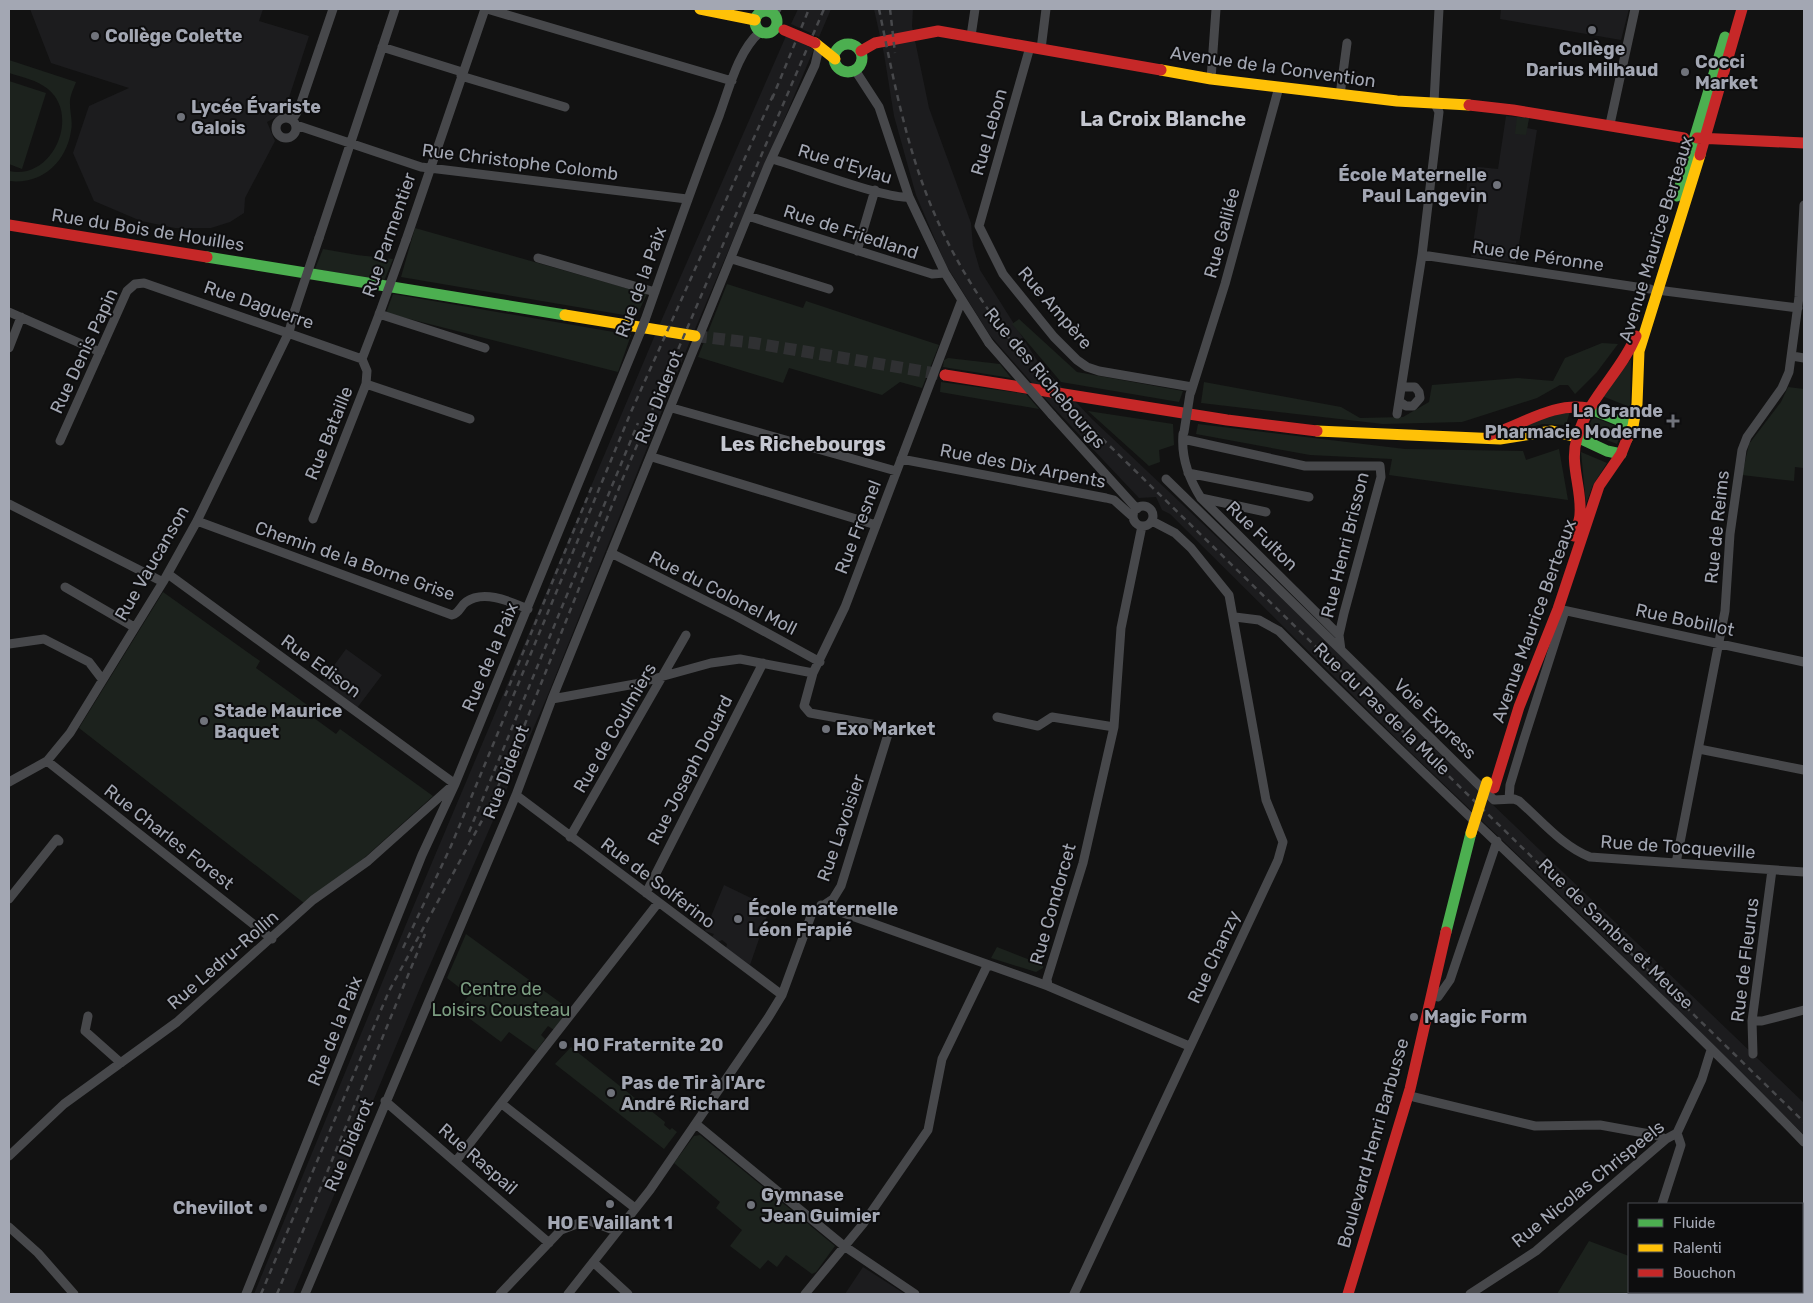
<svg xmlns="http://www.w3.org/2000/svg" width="1813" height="1303" font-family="Rubik,sans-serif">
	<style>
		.built { fill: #1c1c1e }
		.green { fill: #1c221d }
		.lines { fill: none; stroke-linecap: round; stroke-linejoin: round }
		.secondary-tunnel { stroke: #2f3032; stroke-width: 12; stroke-dasharray: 12 6; stroke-linecap: butt }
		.street { stroke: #47484b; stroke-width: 9 }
		.fast { stroke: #4caf50; stroke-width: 11 }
		.slow { stroke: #ffc107; stroke-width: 11 }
		.jam { stroke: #c62828; stroke-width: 11 }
		.rail { stroke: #47484b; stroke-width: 2.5; stroke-dasharray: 6 5; stroke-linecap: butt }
		.street-bridge { stroke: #47484b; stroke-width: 9 }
		.slow-bridge { stroke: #ffc107; stroke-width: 11 }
		.jam-bridge { stroke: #c62828; stroke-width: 11 }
		.poi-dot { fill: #70737b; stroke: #0d0d0e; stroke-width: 2 }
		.labels { text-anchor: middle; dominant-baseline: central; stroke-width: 4; stroke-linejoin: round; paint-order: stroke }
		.poi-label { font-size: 18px; font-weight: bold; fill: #a3a7b3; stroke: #0d0d0e; text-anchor: start }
		.street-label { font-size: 18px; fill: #a3a7b3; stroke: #0d0d0e }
		.park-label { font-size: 18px; fill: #7b9d81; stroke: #0d0d0e }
		.quarter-label { font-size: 20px; font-weight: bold; fill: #c4c6cf; stroke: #0d0d0e }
	</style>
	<rect width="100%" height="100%" fill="#121212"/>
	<path class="built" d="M30,9h233l-4,12 50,15 -25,77 -17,9 8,19 -30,57 -1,15 -14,9 -19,6h-36l-34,-7 -47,-20 -21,-48 16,-47 40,-18 -78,-25z
		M798,9h33l-12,28 -28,-13z
		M874,9h39l-1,17 17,82 42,115 2,23 7,24 58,92 54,57 219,207 158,156 335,321v32l-221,-218 -173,-165 -240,-238 -8,-4 -6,-13 -17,1 -87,-92 -63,-72 -43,-69 -30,-70 -22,-79 -10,-62z
		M1501,9h128l-8,31 -121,-21z
		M786,36l28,13 -124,292 -143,356 -127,291 -127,306h-39l160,-389 241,-570z
		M1506,116l23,2 -2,10 10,2 -21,133 -45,-6 8,-54 -14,-2 4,-35 29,3z
		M346,649l36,26 -25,33 -35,-26z
		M724,885l46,22 -20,58 -24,-17 1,-4 -5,-4 -4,2 -6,-5 2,-3 -9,-3z
		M863,1267l42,27h-60z"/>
	<path class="green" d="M9,60l67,22c-2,6 -7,15 -6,22 0,9 3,18 1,27 -5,32 -30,54 -62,50v-10c43,10 72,-55 39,-82 -11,-9 -26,-12 -39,-16z
		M9,81l37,12 -24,76 -13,-5z
		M1517,117l12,1 -3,17 -11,-1z
		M415,228l232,66 -11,23 -235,-40z
		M323,249l34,6 36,4 -9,22 -69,-12z
		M727,284l76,24 3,-7 133,44 -17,43 -22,-6 -18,13 -93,-27 -6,15 -85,-26z
		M393,294l238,41 -13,37 -232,-59z
		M1019,319l58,53 106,19 -4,11 -118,-20 -49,-58z
		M1602,343l16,1 -21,28 -22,22 -7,-9h-8l-23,13 -75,24 -79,2 -182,-21 3,-21 137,25 19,11 43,-1 26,-15 3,-17 86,-7 35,3 12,-23z
		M948,358l52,6 11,14 -68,-11 1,-7z
		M1631,359l-1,48 -28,-11z
		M941,382l85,12 13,15 -99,-17z
		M1788,387l16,2v79l-9,-1 -1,14 -52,-6 7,-31 32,-42z
		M1088,411l85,13 1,21 -15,5 1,12 -11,4z
		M1570,411l-4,14 -23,-1 -29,7 37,-16z
		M1593,417l30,12 -6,15 -31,-12z
		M1198,424l207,25 118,2 3,9 33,-11 9,51 -179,-25 3,-16 -82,-4 -114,-21z
		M1581,452l26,11 -14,22 -7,19z
		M163,592l97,69 -4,7 61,44 -3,6 22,16 4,-5 93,67 -70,63 -59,44 -225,-175z
		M466,934l103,75 -15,21 -6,-4 -7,9 4,4 -9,12 -27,-19 -8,10 -43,-32 11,-15 -22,-17z
		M997,947l46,18v3l-7,4 -45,-14z
		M571,1047l94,75 -1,3 6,5 2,-2 5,4 -13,17 -109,-85z
		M700,1135l135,111 -19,26 -4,2 -26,-19 -9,12 -9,-7 -8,9 -30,-23 12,-16 -26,-22 4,-6 -46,-39 20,-27z
		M1589,1241l40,15v36h165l-1,2h-236z"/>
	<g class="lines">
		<path class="secondary-tunnel" d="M695,336l59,7 191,32"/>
		<path class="street" d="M487,9l245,72
			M773,14l4,-5
			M971,36l4,-27
			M382,47l80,25
			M1030,47l-51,179 24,48 51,63 23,23 10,7 12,4 93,16
			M1041,49l5,-40
			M855,70l24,37 30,90 36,76 44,70
			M461,76l104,31
			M1211,79l5,-70
			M1340,95l7,-52
			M276 128a10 10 0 1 1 20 0a10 10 0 1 1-20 0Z
			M292,120l7,-11 34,-100
			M1610,124l25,-115
			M296,125l125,42 266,32
			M772,159c26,7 116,41 137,38
			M748,216l184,58 13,-1
			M319,238l76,-229
			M406,240l79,-231
			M857,251l18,-61
			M1422,255l228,34
			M538,258l117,34
			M732,259l97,30
			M1657,290l141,18
			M9,312l91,40
			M379,314l106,34
			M645,320c24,-68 48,-137 74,-204 10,-27 19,-65 41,-84
			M9,348l12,-31
			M1792,356l12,2
			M362,359l18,-47
			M366,384l104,35
			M1191,392l34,-108 54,-197
			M1400,402l6,4h7l7,-8 -1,-6 -4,-5h-12
			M672,408l224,63
			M1397,414l25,-159 17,-143 -5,-10 5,-93
			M1052,415l85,94
			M1183,434c-2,23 6,45 18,64l138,137
			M1183,439l122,27h75l1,11 -37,136 -5,22 2,15 153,150 20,-1 5,2c22,19 43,45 71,56l214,15
			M60,441l67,-150 8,-7 9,-1 218,76
			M652,457l224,68
			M901,459l205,39 8,2 19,17
			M1188,473l121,24
			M1166,479l175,171
			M1201,498l65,14
			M9,504l154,78
			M1133 516a10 10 0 1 1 20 0a10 10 0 1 1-20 0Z
			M313,519l53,-135 1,-13 -5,-12
			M197,521l255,94c8,-2 8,-9 14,-13 18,-13 45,0 62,7
			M611,553l125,63 84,46
			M168,574l287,210
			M65,587l69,40
			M1558,609l246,53
			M1235,617l24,3 20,11c172,173 355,336 525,511
			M9,644l35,-5 45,23 13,17
			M552,699l83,-15 76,-21 29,-4 73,14
			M997,717l41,9 14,-9 62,10
			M1699,749l105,21
			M47,761l225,178
			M9,782l38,-21 23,-28 93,-151 34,-61 92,-189 6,-22
			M516,795l266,200
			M1509,799l1,-14 13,-43 41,-128
			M570,837l116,-202
			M1676,863l49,-252 5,-77 12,-84 5,-13 35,-49 7,-16 10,-75 5,-92
			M646,893l117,-230
			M9,899l48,-60 2,2
			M821,905l227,81 141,60
			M1048,986l-1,-7 36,-116 31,-136 7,-99 21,-102
			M1438,997l12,-17 47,-139
			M88,1016l-3,15 36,32
			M1752,1021h10l42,-11
			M1753,1054l-1,-33 20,-151
			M1414,1097l121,29 65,-1 55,10 11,4
			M385,1101l164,142
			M502,1104l133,104
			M696,1124l148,122 71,48
			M9,1156l55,-52 113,-82 136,-122 55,-39 85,-76
			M456,1161l202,-258
			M1662,1204l19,-59 -4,-12
			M9,1227l29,26 36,41
			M593,1262l35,32
			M246,1294l176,-439 33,-71 185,-451
			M305,1294l211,-499 36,-96 216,-533 47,-101 4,-17
			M500,1294l61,-64 26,-10 29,11
			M568,1294l82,-104 118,-172 14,-23 30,-82 21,-14 8,-13 48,-155 -7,-5 -72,-13 -6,-7 9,-33 32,-66 116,-305
			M805,1294l58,-70 65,-94 14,-71 45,-93
			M1074,1294l204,-434 5,-18 -17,-42 -37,-205 -38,-47 -16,-15 -23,-12
			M1470,1294l66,-43 130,-112 11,-6 25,-54 9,-29"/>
		<path class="fast" d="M755 22a11 11 0 1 1 22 0a11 11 0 1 1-22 0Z
			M834 58a14 14 0 1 1 28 0a14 14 0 1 1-28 0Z
			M1677,196l48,-159
			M207,257l358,58
			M1588,408l45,18
			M1577,437l30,14 14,3
			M1446,932l25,-99"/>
		<path class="slow" d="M700,9l55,11
			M815,43l20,16
			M1161,70l50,9 186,22 72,4
			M565,315l130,21
			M1317,431l183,8 52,-8 25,6
			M1627,439l6,-13 4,-22 2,-53 61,-196"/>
		<path class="jam" d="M861,51l14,-8 63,-12 223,39
			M1469,105l44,5 171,28
			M1697,138l107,5
			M1700,155l42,-146
			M9,225l198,32
			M945,375l282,45 90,11
			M1489,435c34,-10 63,-33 99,-27
			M1574,536c2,-7 6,-15 6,-22 2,-26 -11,-50 -3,-76 12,-42 43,-64 59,-102
			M1494,788l25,-81 39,-98 41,-123 22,-32 6,-15
			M1348,1294l62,-205 36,-157"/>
		<path class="rail" d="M879,9c12,58 23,117 43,173 32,91 89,167 157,234l725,706
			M890,9l5,44
			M772,99l37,-90
			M505,696l88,-212
			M469,832l169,-409
			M403,948l48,-102 180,-434 143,-319
			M261,1294l128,-303 96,-176 28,-61 110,-276 201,-469
			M277,1294l148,-360"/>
		<path class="street-bridge" d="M295,310l24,-72
			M380,312l26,-72
			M640,333l5,-13
			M989,343l63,72
			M1184,432l6,-38"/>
		<path class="slow-bridge" d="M1471,833l16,-51"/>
		<path class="jam-bridge" d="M784,30l31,13"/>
	</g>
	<g class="poi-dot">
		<circle cx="1592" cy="30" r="5"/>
		<circle cx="95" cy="36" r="5"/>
		<circle cx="1685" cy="72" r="5"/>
		<circle cx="181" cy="117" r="5"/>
		<circle cx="1497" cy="185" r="5"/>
		<path d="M1670.5 413.5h5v5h5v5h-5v5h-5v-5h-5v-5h5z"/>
		<circle cx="204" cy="721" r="5"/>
		<circle cx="826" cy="729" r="5"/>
		<circle cx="738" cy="919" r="5"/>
		<circle cx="1414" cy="1017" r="5"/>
		<circle cx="563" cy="1045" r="5"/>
		<circle cx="611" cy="1093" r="5"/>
		<circle cx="610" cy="1204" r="5"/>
		<circle cx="751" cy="1205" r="5"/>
		<circle cx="263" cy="1208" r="5"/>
	</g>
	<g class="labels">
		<g class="poi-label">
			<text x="105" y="36">Collège Colette</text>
			<text x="1592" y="49" text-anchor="middle">Collège<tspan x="1592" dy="21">Darius Milhaud</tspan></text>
			<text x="1695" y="62">Cocci<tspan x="1695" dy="21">Market</tspan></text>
			<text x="191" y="107">Lycée Évariste<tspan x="191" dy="21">Galois</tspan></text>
			<text x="1487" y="175" text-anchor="end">École Maternelle<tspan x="1487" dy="21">Paul Langevin</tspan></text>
			<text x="1663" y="411" text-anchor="end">La Grande<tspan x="1663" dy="21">Pharmacie Moderne</tspan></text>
			<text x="214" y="711">Stade Maurice<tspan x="214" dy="21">Baquet</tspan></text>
			<text x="836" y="729">Exo Market</text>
			<text x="748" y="909">École maternelle<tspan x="748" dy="21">Léon Frapié</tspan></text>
			<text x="1424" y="1017">Magic Form</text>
			<text x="573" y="1045">HO Fraternite 20</text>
			<text x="621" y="1083">Pas de Tir à l'Arc<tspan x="621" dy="21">André Richard</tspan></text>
			<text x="761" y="1195">Gymnase<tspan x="761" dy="21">Jean Guimier</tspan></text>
			<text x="253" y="1208" text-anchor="end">Chevillot</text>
			<text x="610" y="1223" text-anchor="middle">HO E Vaillant 1</text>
		</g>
		<g class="street-label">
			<text transform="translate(1273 67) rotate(8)">Avenue de la Convention</text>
			<text transform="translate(989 132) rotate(-74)">Rue Lebon</text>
			<text transform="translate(520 162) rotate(7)">Rue Christophe Colomb</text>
			<text transform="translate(845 164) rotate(17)">Rue d'Eylau</text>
			<text transform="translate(148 230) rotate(9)">Rue du Bois de Houilles</text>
			<text transform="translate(851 232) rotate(18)">Rue de Friedland</text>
			<text transform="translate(1222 233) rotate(-75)">Rue Galilée</text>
			<text transform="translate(389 235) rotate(-71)">Rue Parmentier</text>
			<text transform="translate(1656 239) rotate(-73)">Avenue Maurice Berteaux</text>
			<text transform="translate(1538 256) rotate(8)">Rue de Péronne</text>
			<text transform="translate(641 282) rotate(-70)">Rue de la Paix</text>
			<text transform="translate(259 305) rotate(19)">Rue Daguerre</text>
			<text transform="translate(1055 308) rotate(49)">Rue Ampère</text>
			<text transform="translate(84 351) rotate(-65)">Rue Denis Papin</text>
			<text transform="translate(1045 378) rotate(50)">Rue des Richebourgs</text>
			<text transform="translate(659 397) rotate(-68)">Rue Diderot</text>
			<text transform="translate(329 433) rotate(-68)">Rue Bataille</text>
			<text transform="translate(1023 466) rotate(11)">Rue des Dix Arpents</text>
			<text transform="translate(858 527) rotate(-69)">Rue Fresnel</text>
			<text transform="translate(1717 527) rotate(-84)">Rue de Reims</text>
			<text transform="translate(1262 536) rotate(44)">Rue Fulton</text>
			<text transform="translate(1345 545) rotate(-76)">Rue Henri Brisson</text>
			<text transform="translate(355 561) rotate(19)">Chemin de la Borne Grise</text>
			<text transform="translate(152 563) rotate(-60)">Rue Vaucanson</text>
			<text transform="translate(723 593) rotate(27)">Rue du Colonel Moll</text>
			<text transform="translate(1685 620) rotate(12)">Rue Bobillot</text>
			<text transform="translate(1534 621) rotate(-70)">Avenue Maurice Berteaux</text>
			<text transform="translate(490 657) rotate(-67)">Rue de la Paix</text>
			<text transform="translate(321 666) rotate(36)">Rue Edison</text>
			<text transform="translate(1382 709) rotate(44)">Rue du Pas de la Mule</text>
			<text transform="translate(1435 719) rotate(44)">Voie Express</text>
			<text transform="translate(615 728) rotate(-60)">Rue de Coulmiers</text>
			<text transform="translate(690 770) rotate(-63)">Rue Joseph Douard</text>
			<text transform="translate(506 772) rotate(-69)">Rue Diderot</text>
			<text transform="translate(841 828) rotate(-71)">Rue Lavoisier</text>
			<text transform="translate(169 837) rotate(38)">Rue Charles Forest</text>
			<text transform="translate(1678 847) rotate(4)">Rue de Tocqueville</text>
			<text transform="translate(658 883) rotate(37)">Rue de Solferino</text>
			<text transform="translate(1053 904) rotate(-74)">Rue Condorcet</text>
			<text transform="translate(1616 934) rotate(44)">Rue de Sambre et Meuse</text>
			<text transform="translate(1214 957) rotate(-65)">Rue Chanzy</text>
			<text transform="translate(223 960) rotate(-41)">Rue Ledru-Rollin</text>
			<text transform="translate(1745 960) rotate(-83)">Rue de Fleurus</text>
			<text transform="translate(335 1031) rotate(-68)">Rue de la Paix</text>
			<text transform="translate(1373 1143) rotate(-74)">Boulevard Henri Barbusse</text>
			<text transform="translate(349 1145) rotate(-67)">Rue Diderot</text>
			<text transform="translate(478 1159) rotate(41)">Rue Raspail</text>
			<text transform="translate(1588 1184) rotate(-39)">Rue Nicolas Chrispeels</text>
		</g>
		<g class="park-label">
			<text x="501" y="989">Centre de<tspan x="501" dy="21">Loisirs Cousteau</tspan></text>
		</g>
		<g class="quarter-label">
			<text x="1163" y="119">La Croix Blanche</text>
			<text x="803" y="444">Les Richebourgs</text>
		</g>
	</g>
	<rect width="1813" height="1303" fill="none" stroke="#a3a7b3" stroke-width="20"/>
	<rect x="1628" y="1203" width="175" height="90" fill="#0d0d0e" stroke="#494b50"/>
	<rect x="1638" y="1219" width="25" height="8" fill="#4caf50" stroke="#494b50"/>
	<text x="1673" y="1228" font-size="15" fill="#a3a7b3">Fluide</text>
	<rect x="1638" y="1244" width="25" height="8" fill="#ffc107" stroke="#494b50"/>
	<text x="1673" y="1253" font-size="15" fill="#a3a7b3">Ralenti</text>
	<rect x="1638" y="1269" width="25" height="8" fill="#c62828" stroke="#494b50"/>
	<text x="1673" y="1278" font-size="15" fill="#a3a7b3">Bouchon</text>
</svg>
